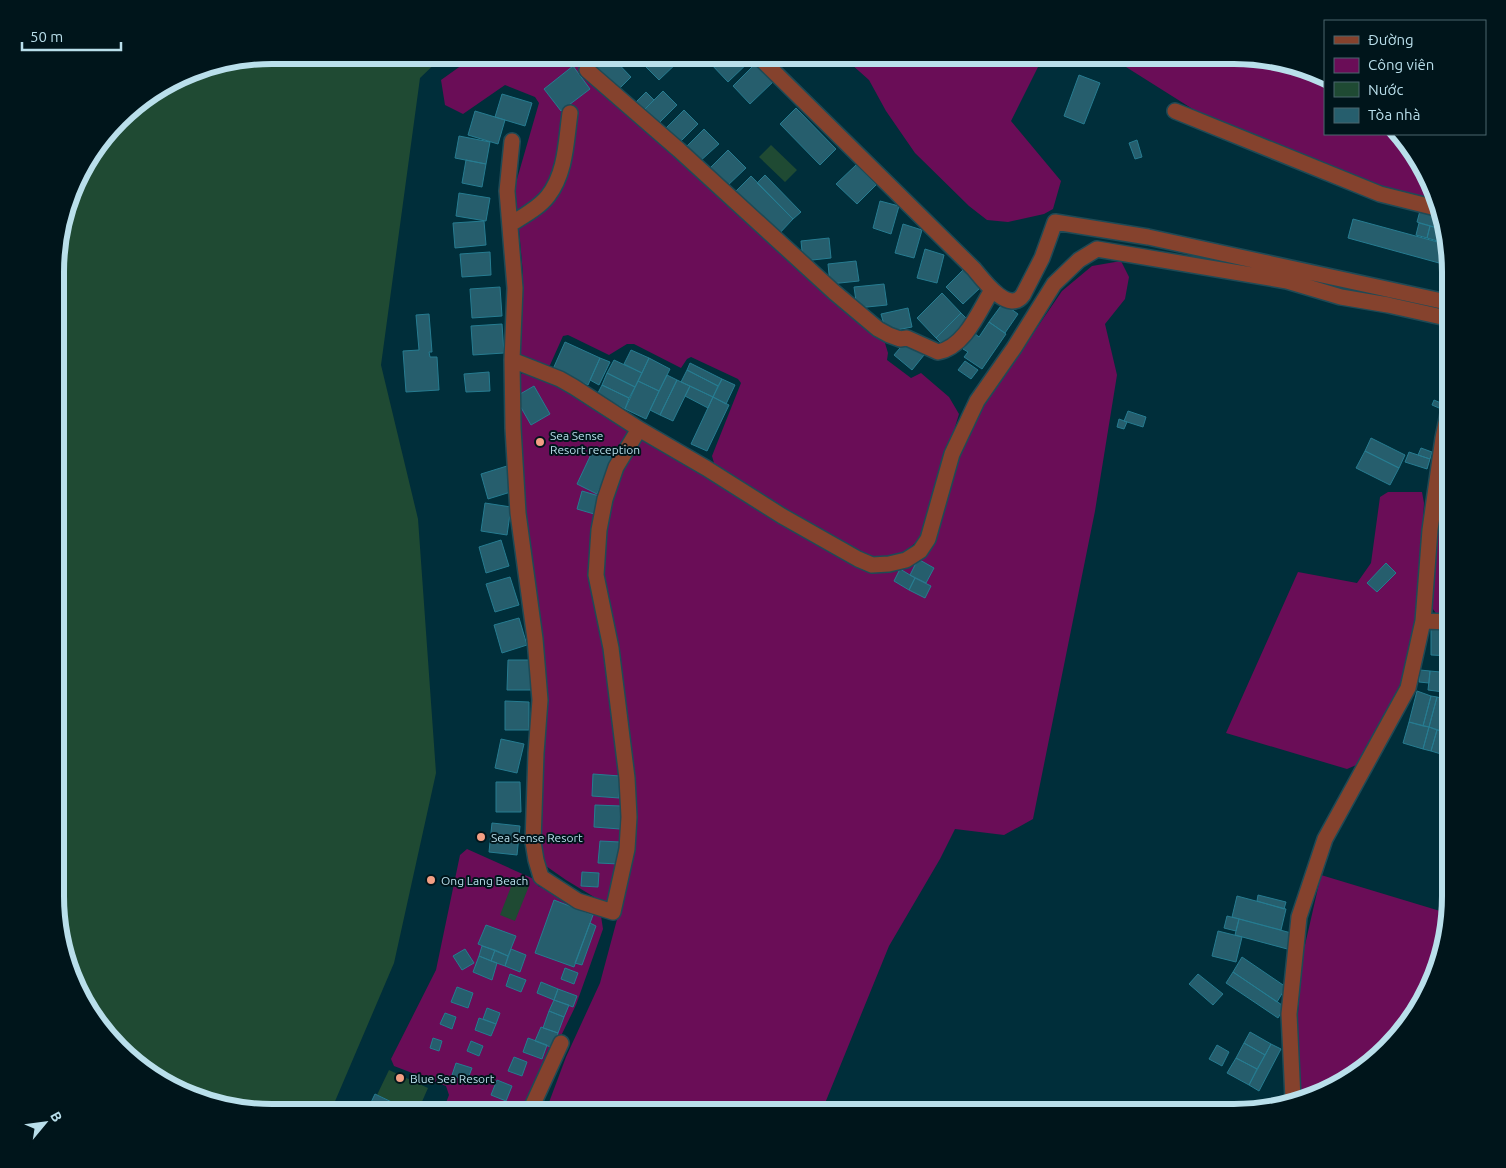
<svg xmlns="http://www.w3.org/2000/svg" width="1506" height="1168" font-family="Ubuntu,sans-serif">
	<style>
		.green { fill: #6a0d57 }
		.water { fill: #1f4a33 }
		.building { fill: #265e6d; stroke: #267c91 }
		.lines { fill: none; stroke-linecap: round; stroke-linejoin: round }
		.minor-casing { stroke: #1e4a56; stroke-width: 18 }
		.minor { stroke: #85422d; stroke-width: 15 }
		.poi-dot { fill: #f39f84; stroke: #00151b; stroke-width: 2 }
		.labels { text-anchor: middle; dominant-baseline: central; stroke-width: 4; stroke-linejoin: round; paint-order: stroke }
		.poi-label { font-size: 12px; fill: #b9dfeb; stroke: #00151b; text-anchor: start }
		.rim { fill: none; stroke: #b9dfeb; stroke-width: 6 }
	</style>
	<rect width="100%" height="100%" fill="#002e3a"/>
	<path class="green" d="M476,55h96l11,17 302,271 3,10 -1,7 24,18 10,-5 28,24 10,17 -38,124 -20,17 -26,3 -25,-10 -93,-55 -43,-30 -2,-7 29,-73 -3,-4 -47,-22 -4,2 -6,9 -47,-24h-7l-18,11 -41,-20 -5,1 -13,29 -7,3 -22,-9 -3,-11 5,-74 -8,-88 24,-83 -4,-6 -30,-12 -42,29 -18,-9 -4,-25z
		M841,55h203l-33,66 50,60 -8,28 -9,5 -36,8 -21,-2 -18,-14 -54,-53 -29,-42 -17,-31z
		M1079,55h169l69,16 8,5v58h71l33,42 6,26 -51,-14 -185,-75 -73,-46z
		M1121,261l8,16 -4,22 -20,25 12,51 -22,136 -62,308 -29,16 -49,-6 -15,30 -51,87 -68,167h-276l21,-56 34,-74 19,-71 -53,-32 -20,-14 -8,-22 3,-92 -19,-238 -4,-138 8,-5 28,10 301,185 54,-3 21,-12 8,-24 19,-69 24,-48 81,-119 30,-25z
		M1451,447v169h-13l-8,-11 4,-72 11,-84z
		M1388,492h34l2,11 -6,104 -15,72 -42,84 -14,6 -121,-36 72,-161 59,11 14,-20 9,-66z
		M467,849l69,31 2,6 63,30 2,13 -27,76 -32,66 -12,42h-90l7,-18 -3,-9 -52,-20 -3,-7 45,-89 24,-115z
		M1321,875l129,39 -16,65 -37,60 -67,52 -29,7 -5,-58 6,-82z"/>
	<path class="water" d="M272,55h172l-24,23 -39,287 37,154 18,254 -42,190 -64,150h-72l-69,-16 -60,-38 -52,-67 -22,-81 2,-668 27,-79 45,-55 73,-42z
		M771,145l26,25 -12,12 -26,-25z
		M514,879l15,7 -14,35 -15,-6z
		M389,1070l39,18 -11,25 -40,-18z"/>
	<path class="building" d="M599,55h11l21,22 -15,15 -27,-27z
		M654,55h21l5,5 -21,20 -15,-15z
		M718,55h32l3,3 -25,24 -18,-19z
		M757,62l18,18 -25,24 -17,-18z
		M573,66l17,23 -29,22 -17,-22z
		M1079,75l21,8 -16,41 -20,-8z
		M663,91l14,14 -21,21 -14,-14z
		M646,92l8,8 -12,12 -8,-8z
		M502,94l30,9 -7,23 -30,-9z
		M796,108l40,41 -16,16 -40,-41z
		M684,110l14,14 -19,19 -14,-14z
		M475,111l30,9 -7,24 -30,-9z
		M704,129l15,15 -21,19 -14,-14z
		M459,136l31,6 -4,22 -31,-6z
		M1137,140l5,17 -7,2 -6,-16z
		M728,150l18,18 -21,20 -17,-18z
		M466,160l20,4 -4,23 -20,-4z
		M856,165l20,20 -19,19 -21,-20z
		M765,175l36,37 -8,7 -36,-36z
		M751,176l42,43 -16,17 -43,-43z
		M459,193l31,5 -4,23 -30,-5z
		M880,201l19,5 -8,28 -18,-6z
		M1421,207l16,4 4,18 -24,-7z
		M1353,219l92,25 5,22 -102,-28z
		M484,221l2,24 -31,3 -2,-25z
		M1419,223l11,3 -3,12 -11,-3z
		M903,224l19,6 -8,28 -19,-5z
		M1430,226l11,3 2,7 -2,6 -14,-4z
		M829,238l2,20 -28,3 -2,-20z
		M925,249l19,6 -7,28 -20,-5z
		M490,252l1,23 -29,2 -2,-23z
		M856,261l3,20 -29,3 -2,-20z
		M963,270l18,17 -18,17 -17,-17z
		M884,284l3,21 -30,3 -3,-21z
		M500,287l2,29 -30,2 -2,-29z
		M942,293l19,20 -25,25 -19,-20z
		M1003,303l15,11 -13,19 -16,-11z
		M908,308l4,19 -26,5 -5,-18z
		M961,313l8,8 -25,25 -8,-8z
		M429,314l3,38h-3l1,5h7l2,33 -33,2 -3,-41 16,-1 -3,-35z
		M989,322l17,12 -24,35 -18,-12 4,-5 -5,-3 11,-16 5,4z
		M502,324l2,29 -31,2 -2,-29z
		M906,341l18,14 -12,15 -18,-15z
		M565,342l35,16 -12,27 -35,-16z
		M631,350l18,8 -7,15 -18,-9z
		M600,358l10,4 -11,23 -9,-5z
		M649,358l21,11 -11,22 -21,-10z
		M614,360l28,13 -7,14 -28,-14z
		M965,361l13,9 -7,9 -13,-9z
		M690,363l32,16 -4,7 -31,-16z
		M687,370l31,16 -5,11 -32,-15z
		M489,372l1,19 -24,1 -2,-18z
		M607,373l28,14 -6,11 -27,-13z
		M667,375l10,5 -17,35 -10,-5z
		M722,379l13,6 -9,19 -13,-7z
		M677,380l13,6 -17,35 -13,-6z
		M638,381l21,10 -13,28 -21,-10z
		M602,385l27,13 -4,11 -28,-14z
		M534,386l16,28 -19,11 -16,-28z
		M690,386l23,11 -5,11 -23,-12z
		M713,397l16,8 -22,46 -16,-7z
		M1434,400l7,3 -2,5 -7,-3z
		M1128,411l18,6 -3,10 -19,-6z
		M1119,419l8,3 -3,7 -7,-2z
		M1371,438l34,17 -6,13 -34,-17z
		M594,448l20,10 -17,36 -20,-10z
		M1421,448l11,4 -2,7 -12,-4z
		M1365,451l34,17 -9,17 -34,-17z
		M1409,452l21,7 -3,10 -22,-7z
		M507,466l7,25 -26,8 -7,-25z
		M582,491l17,5 -5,18 -17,-5z
		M485,503l26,4 -4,28 -26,-4z
		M1444,519l7,1v29l-10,-1z
		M501,540l8,26 -23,7 -7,-26z
		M918,559l16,9 -8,15 -16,-8z
		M1386,563l10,10 -19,19 -10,-9z
		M900,569l15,9 -6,12 -15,-9z
		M510,577l9,28 -24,7 -9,-28z
		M915,578l16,8 -6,12 -16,-8z
		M519,618l8,27 -25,8 -8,-28z
		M1431,629l20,1v26l-20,-1z
		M508,660h24v30h-25z
		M1420,670l10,1 -1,12 -10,-1z
		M1430,671l21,2v20l-23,-3z
		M1417,691l14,5 -8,30 -14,-4z
		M1431,696l6,1 -8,30 -6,-1z
		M1437,697l14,4v33l-22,-7z
		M505,701l24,1v28h-24z
		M1409,722l20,5 -6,22 -20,-6z
		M1429,727l8,3 -6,21 -8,-2z
		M1437,730l14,4v23l-20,-6z
		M501,739l23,5 -7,29 -22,-5z
		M593,774l27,2 -1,22 -27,-2z
		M496,782h24l1,30h-25z
		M595,805l26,1 -1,23 -26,-2z
		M492,823l28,3 -3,29 -28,-3z
		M600,841l20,1 -1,22 -21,-1z
		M582,872l17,1 -1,14 -17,-1z
		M1258,895l28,7 -2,7 -27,-8z
		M1237,896l49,13 -5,21 -49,-13z
		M554,900l39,15 -19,52 -39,-14z
		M1227,916l12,3 -3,12 -12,-3z
		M1239,919l56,15 -4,16 -56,-15z
		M590,923l6,3 -14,39 -7,-2z
		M486,925l30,11 -8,20 -30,-12z
		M1218,931l24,6 -6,25 -24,-6z
		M482,946l13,4 -4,11 -12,-5z
		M465,949l9,14 -12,7 -9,-14z
		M511,949l15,6 -6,17 -15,-6z
		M495,950l13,6 -3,10 -14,-5z
		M479,956l18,7 -5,17 -19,-8z
		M1242,957l44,30 -9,15 -44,-30z
		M565,968l13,5 -4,11 -13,-5z
		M1233,972l52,35 -7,11 -52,-35z
		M510,974l16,6 -5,12 -15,-6z
		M1198,974l25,20 -10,11 -24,-21z
		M541,982l17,7 -4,11 -17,-7z
		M457,987l16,6 -5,15 -17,-6z
		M558,989l19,7 -4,11 -19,-7z
		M554,1000l15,5 -5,12 -15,-6z
		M487,1008l13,5 -4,11 -13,-5z
		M549,1011l15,6 -6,16 -15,-5z
		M445,1013l11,4 -4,12 -12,-5z
		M479,1018l17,6 -5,12 -16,-6z
		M541,1027l17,6 -5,15 -18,-7z
		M1250,1032l21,12 -6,11 -21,-12z
		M433,1038l9,3 -3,10 -9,-3z
		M528,1038l19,7 -5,14 -19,-7z
		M471,1041l12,5 -4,10 -12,-5z
		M1244,1043l21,12 -8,14 -21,-11z
		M1271,1044l10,5 -22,42 -10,-6z
		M1217,1045l12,7 -7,14 -13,-7z
		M514,1057l13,5 -5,14 -14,-5z
		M1236,1058l21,11 -8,16 -22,-12z
		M456,1063l16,5 -5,13 -15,-6z
		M497,1080l15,6 -6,15 -15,-6z
		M375,1094l2,1 38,18h-49z
		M482,1104l22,9h-25z"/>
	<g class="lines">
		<defs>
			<path id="minor" d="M757,55l217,214c9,11 35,46 49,26l19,-37 13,-36 93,15 303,66
				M587,70l92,80 155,142 44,37 11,6 11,4 7,-1 31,14c27,-5 41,-41 54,-62
				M1175,111l205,83 56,14
				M512,141l-5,50 8,97 -3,72 48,19 14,8 65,42
				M511,224c12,-8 28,-16 37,-28 18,-23 18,-55 22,-83
				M512,360l1,68 5,85 17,126 5,61 -4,53 -3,89 3,18 5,17 37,24 35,11 14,-63 2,-32 -2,-39 -16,-130 -15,-73 3,-45 6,-31 11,-32 23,-38 67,39 76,48 76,43 14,6 17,-1 17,-4 14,-9 8,-12 24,-85 25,-53 37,-53 40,-64 25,-24 18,-11 190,32 54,16 47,8 63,14
				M1423,621l28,1
				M1293,1099l-4,-85 10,-97 26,-78 83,-151 15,-67 7,-91 13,-92 8,-39
				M529,1113l32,-70"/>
		</defs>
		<use href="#minor" class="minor-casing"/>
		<use href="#minor" class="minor"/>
	</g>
	<g class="poi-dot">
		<circle cx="540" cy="442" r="5"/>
		<circle cx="481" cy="837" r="5"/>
		<circle cx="431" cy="880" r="5"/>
		<circle cx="400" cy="1078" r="5"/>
	</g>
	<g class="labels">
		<g class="poi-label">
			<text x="550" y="435">Sea Sense<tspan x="550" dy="14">Resort reception</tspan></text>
			<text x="491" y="837">Sea Sense Resort</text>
			<text x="441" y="880">Ong Lang Beach</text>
			<text x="410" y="1078">Blue Sea Resort</text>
		</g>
	</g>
	<path d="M0 0H1506V1168H0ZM272 64H1234A208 208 0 0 1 1442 272V896A208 208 0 0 1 1234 1104H272A208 208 0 0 1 64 896V272A208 208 0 0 1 272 64Z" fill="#00151b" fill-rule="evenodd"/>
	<path class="rim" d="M272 64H1234A208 208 0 0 1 1442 272V896A208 208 0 0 1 1234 1104H272A208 208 0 0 1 64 896V272A208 208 0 0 1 272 64Z"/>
	<rect x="1324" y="20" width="162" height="115" fill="#00151b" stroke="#4a666e"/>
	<rect x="1334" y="36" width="25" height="8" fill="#85422d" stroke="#4a666e"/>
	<text x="1368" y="45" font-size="15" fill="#b9dfeb">Đường</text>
	<rect x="1334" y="58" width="25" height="15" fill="#6a0d57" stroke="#4a666e"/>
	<text x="1368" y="70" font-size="15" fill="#b9dfeb">Công viên</text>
	<rect x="1334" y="82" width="25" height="15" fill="#1f4a33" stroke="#4a666e"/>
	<text x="1368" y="95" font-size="15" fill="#b9dfeb">Nước</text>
	<rect x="1334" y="108" width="25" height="15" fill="#265e6d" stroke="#4a666e"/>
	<text x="1368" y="120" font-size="15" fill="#b9dfeb">Tòa nhà</text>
	<g transform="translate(45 1123) rotate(61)" stroke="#00151b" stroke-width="4" paint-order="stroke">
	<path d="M0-4L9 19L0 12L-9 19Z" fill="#b9dfeb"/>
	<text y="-8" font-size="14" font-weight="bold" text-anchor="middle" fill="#b9dfeb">B</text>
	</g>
	<path d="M22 42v8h99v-8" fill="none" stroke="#b9dfeb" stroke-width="2.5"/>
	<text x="30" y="42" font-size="15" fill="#b9dfeb" stroke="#00151b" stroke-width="4" paint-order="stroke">50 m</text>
</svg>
